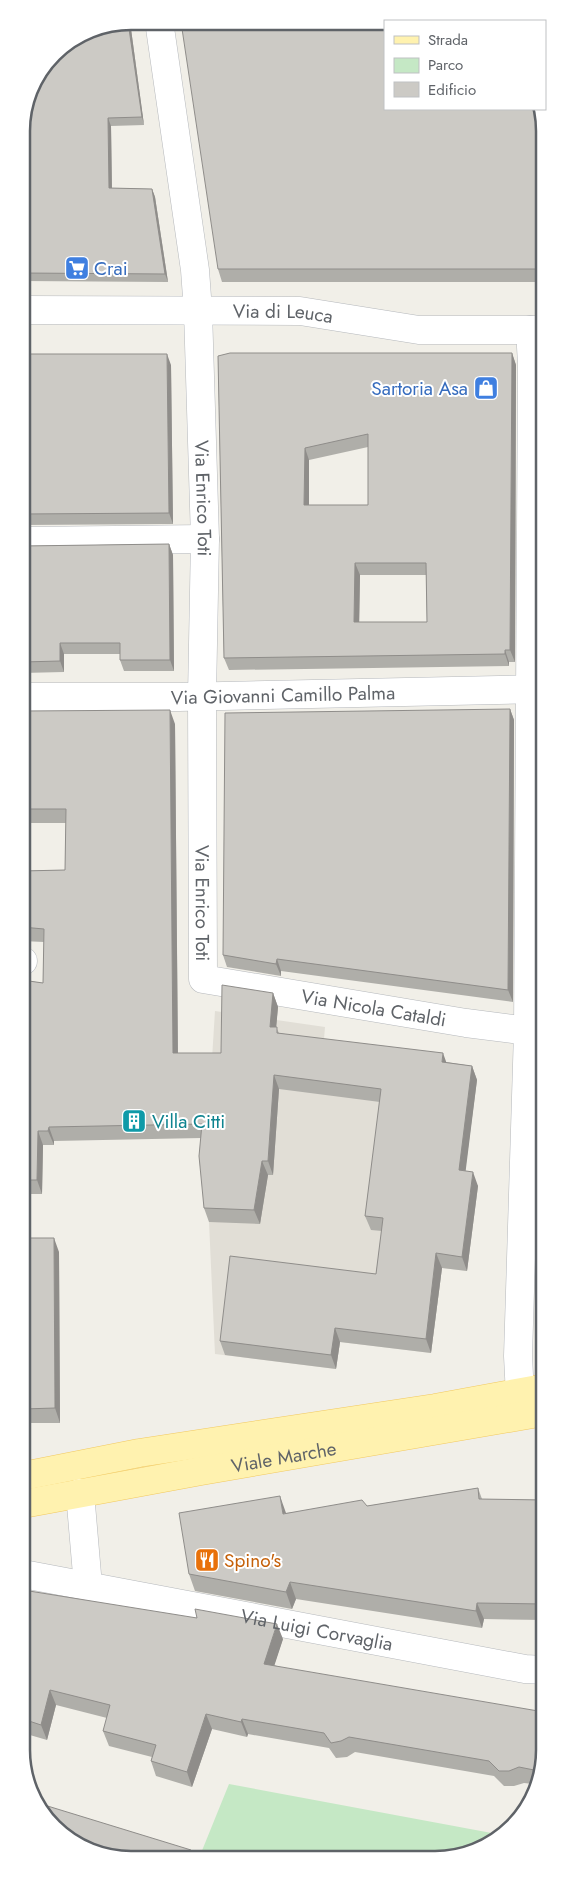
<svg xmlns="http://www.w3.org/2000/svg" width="566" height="1881" font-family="Jost,sans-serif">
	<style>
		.education { fill: #e1ded6 }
		.green { fill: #c5e8c5 }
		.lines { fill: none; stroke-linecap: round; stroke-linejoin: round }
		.minor-casing { stroke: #b5b8bc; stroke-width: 29 }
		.major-casing { stroke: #f2c960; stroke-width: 29 }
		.minor { stroke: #fff; stroke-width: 28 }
		.major { stroke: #fff2af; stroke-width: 28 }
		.wall { fill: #afaea9; fill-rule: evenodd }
		.shaded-wall { fill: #8f8d8a }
		.building { fill: #cccac5; stroke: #8f8d8a; fill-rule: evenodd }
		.labels { text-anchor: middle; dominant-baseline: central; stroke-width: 4; stroke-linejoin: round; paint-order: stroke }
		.shop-label { font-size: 19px; fill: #366cbe; stroke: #fff; text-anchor: start }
		.street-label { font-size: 19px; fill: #5f6368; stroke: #fff }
		.culture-label { font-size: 19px; fill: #0d838f; stroke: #fff; text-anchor: start }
		.food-label { font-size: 19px; fill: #c56008; stroke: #fff; text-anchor: start }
		.rim { fill: none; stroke: #5f6368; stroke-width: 2.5 }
	</style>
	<rect width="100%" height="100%" fill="#f1efe8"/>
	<path class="education" d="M215,1011l110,16 -2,24 125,16 16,117 3,87 -25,-3 -11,85 -91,-11 -4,27 -121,-15 -6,-132 -4,-52z"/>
	<path class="green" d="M229,1784l268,50 -41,24h-257z"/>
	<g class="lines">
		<defs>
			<g id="minor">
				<path id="s1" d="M159,21l36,249 3,41 7,228 -3,157 1,283 263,44 78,10"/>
				<path id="s2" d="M22,310l278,1 119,19h124"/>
				<path d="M22,541l183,-2"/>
				<path id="s3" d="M22,697h157l364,-8"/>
				<path d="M22,961h1"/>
				<path d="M521,1415l-3,-59 10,-324 4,-668 -2,-34"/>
				<path d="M80,1493l8,93"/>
				<path id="s4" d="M23,1574l502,95 19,1"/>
			</g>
			<g id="major">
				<path d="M23,1476l116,-23 296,-45 109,-20"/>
				<path id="s5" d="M23,1504l178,-33 343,-59"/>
			</g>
		</defs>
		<use href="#minor" class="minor-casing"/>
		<use href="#major" class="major-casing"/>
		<use href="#minor" class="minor"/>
		<use href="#major" class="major"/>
	</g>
	<path class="wall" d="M131,29l13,96 -33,1 1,62 40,1 3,8 13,85 -146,-1 -1,-157z
		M543,110v172h-321l-4,-13z
		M512,353l4,12 -1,297h-6v4l-280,4 -5,-12 -6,-302zM368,447v58h-59v-45zM360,575h66l1,47h-68z
		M22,354l149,11 2,159 -151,1z
		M169,544l4,11 1,116h-50l-4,-11v-6h-56v18l-42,1v-127z
		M543,706l1,301 -5,-16z
		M510,709l4,11 -1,282 -232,-31v5l-54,-9 -4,-12z
		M22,711l153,13 3,329h43l52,-60 5,14 -2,20 3,6 167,29 26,4 5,14 -12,91 13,15 -11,85 -25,-3 -11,85 -91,-11 -4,27 -111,-14 -5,-14 156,-67 6,-43 -11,-1 -6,-14 15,-114 -101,-13 -6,86h-5l-8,49 -51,-2 -5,-14 -3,-70 -147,3v4h-11l-1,49h-19l-1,-214 21,3 1,-41 -22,-1v-70l43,-1 1,-47h-44z
		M23,1238l36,14 1,171h-29l-8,1z
		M478,1488l4,11 62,1v120l-60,-1 -2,9 -186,-29 -4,10 -97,-18 -6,-17 97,-61 81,-7z
		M23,1590l260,49 -9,26 271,92 -12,27 -9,-1 -10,3h-10l-10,-10 -139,-24 -8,5 -11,1 -7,-10 -81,-14 -1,3 -35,-8 -20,58 -36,-11 -5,-15 1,-4 -43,-11 -6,-15 4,-13 -51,-13 -9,35 -24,-7z"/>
	<path class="shaded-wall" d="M128,22l3,7 13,96 -2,-8z
		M108,118l3,8 1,70 -3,-8z
		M152,189l3,8 13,85 -3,-8z
		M512,353l4,12 -1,297 -5,-12z
		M167,354l4,11 2,159 -4,-11z
		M305,448l4,12v57l-5,-12z
		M169,544l4,11 1,116 -4,-11z
		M355,563l5,12 -1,59 -5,-12z
		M60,643l4,11v18l-4,-11z
		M505,650l4,12v4l-4,-12z
		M510,709l4,11 -1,282 -5,-12z
		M170,710l5,14 3,343 -5,-14z
		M277,959l4,12v5l-5,-12z
		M273,993l5,14 -3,34 -5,-14z
		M443,1053l5,14 -6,-5z
		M472,1066l5,14 -13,104 -5,-14z
		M274,1075l5,14 -6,86 -5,-14z
		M49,1127l5,14v4l-6,-14z
		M38,1131l5,14 -1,49 -5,-14z
		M262,1161l6,14 -8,49 -6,-14z
		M473,1172l5,14 -11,85 -5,-14z
		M54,1238l5,14 1,171 -5,-15z
		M436,1253l6,15 -11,85 -5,-14z
		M335,1328l5,14 -4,27 -5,-14z
		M280,1496l6,17 -3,1z
		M290,1582l6,17 -4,10 -6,-17z
		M477,1603l7,16 -2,9 -6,-17z
		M277,1624l6,15 -13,40 -6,-15z
		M50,1690l6,15 -9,35 -6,-15z
		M206,1714l6,15 -20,58 -5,-15z
		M242,1719l6,15 -1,3 -6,-15z
		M191,1850l3,8h-6z"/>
	<path class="building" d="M128,22l14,95 -34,1 1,70 43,1 13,85 -143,-1 -1,-149 9,-35 24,-36 35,-23z
		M181,22l204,1v86h157l1,1v159h-325z
		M543,352v297h-2z
		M230,353h282l-2,297h-5v4l-281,4 -6,-302zM368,434v71h-64l1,-57zM355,563h71l1,59h-73z
		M22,354h145l2,159 -147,1z
		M169,544l1,116h-50v-17h-60v18l-38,1v-116z
		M540,706h3l1,298h-2v-12l-3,-1z
		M510,709l-2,281 -231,-31 -1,5 -53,-9 2,-242z
		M170,710l3,343h48l1,-68 51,8 -3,34h7v6l166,20 -1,9 30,4 -13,104 14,2 -11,85 -26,-4 -10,86 -91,-11 -4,27 -111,-14 10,-85 146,18 7,-56 -18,-2 16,-127 -107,-14 -6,86h-6l-8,49 -50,-2 -5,-52 3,-32 -153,3 -1,4h-10l-1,49h-14l-1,-200 21,3 1,-54 -22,-2v-56l43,-1 1,-61h-44v-98z
		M542,1033h2v215h-3z
		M23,1238h31l1,170 -32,1z
		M478,1488l1,11 65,1v104l-67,-1 -1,8 -186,-29 -4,10 -97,-18 -10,-61 101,-17 3,18 79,-14 5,6z
		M23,1590l174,28 -2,-9 82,15 -13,40 280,48 1,45 -6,14 -20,-4 -10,4h-10l-10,-10 -140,-24 -8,4 -10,2 -7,-10 -82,-14 -1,3 -35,-8 -19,58 -36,-11 5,-16 -53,-14 7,-26 -60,-15 -9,35 -18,-6z
		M41,1804l150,46 -3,8h-79l-56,-31z"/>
	<defs>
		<symbol id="supermarket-square" viewBox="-11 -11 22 22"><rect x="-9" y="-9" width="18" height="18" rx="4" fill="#3f7fe0" stroke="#fff"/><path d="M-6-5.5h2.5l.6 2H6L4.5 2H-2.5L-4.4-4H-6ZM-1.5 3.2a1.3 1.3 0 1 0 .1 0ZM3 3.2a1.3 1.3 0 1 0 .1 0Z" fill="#fff"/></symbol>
		<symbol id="shop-square" viewBox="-11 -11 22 22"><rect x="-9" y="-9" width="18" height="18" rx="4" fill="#3f7fe0" stroke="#fff"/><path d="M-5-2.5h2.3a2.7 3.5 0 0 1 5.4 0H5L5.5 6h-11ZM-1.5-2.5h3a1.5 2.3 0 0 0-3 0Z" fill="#fff"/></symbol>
		<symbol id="building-square" viewBox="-11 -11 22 22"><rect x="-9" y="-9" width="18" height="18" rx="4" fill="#0f9aa8" stroke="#fff"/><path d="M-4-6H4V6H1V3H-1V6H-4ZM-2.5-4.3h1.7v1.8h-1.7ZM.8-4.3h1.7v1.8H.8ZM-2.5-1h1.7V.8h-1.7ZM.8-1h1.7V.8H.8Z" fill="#fff"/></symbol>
		<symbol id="restaurant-square" viewBox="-11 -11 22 22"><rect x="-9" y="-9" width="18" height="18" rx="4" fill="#e8710a" stroke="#fff"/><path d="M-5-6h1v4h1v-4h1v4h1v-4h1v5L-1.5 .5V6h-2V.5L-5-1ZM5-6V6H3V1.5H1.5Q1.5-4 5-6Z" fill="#fff"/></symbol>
	</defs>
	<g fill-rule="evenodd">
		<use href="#supermarket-square" x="63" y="254" width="28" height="28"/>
		<use href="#shop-square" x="472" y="374" width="28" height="28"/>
		<use href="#building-square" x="120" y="1107" width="28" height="28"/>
		<use href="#restaurant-square" x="193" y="1546" width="28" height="28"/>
	</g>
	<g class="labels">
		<g class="shop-label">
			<text x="94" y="268">Crai</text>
			<text x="468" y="388" text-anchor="end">Sartoria Asa</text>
		</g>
		<g class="street-label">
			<text stroke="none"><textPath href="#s2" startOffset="261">Via di Leuca</textPath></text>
			<text stroke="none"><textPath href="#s1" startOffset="480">Via Enrico Toti</textPath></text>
			<text stroke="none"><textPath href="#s3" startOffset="261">Via Giovanni Camillo Palma</textPath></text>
			<text stroke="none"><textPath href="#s1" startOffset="885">Via Enrico Toti</textPath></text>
			<text stroke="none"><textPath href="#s1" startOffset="1134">Via Nicola Cataldi</textPath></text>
			<text stroke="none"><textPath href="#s5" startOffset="265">Viale Marche</textPath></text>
			<text stroke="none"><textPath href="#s4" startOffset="299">Via Luigi Corvaglia</textPath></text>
		</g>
		<g class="culture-label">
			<text x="152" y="1121">Villa Citti</text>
		</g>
		<g class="food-label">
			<text x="224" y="1560">Spino's</text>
		</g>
	</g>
	<path d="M0 0H566V1881H0ZM131 30H435A101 101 0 0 1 536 131V1750A101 101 0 0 1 435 1851H131A101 101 0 0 1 30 1750V131A101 101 0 0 1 131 30Z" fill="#fff" fill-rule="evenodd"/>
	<path class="rim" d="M131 30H435A101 101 0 0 1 536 131V1750A101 101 0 0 1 435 1851H131A101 101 0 0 1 30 1750V131A101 101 0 0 1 131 30Z"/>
	<rect x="384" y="20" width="162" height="90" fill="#ffffff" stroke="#bfc1c3"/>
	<rect x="394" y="36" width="25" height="8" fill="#fff2af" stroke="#bfc1c3"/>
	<text x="428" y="45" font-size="15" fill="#5f6368">Strada</text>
	<rect x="394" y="58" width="25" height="15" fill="#c5e8c5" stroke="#bfc1c3"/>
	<text x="428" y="70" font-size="15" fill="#5f6368">Parco</text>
	<rect x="394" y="82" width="25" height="15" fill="#cccac5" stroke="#bfc1c3"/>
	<text x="428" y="95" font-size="15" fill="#5f6368">Edificio</text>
</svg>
